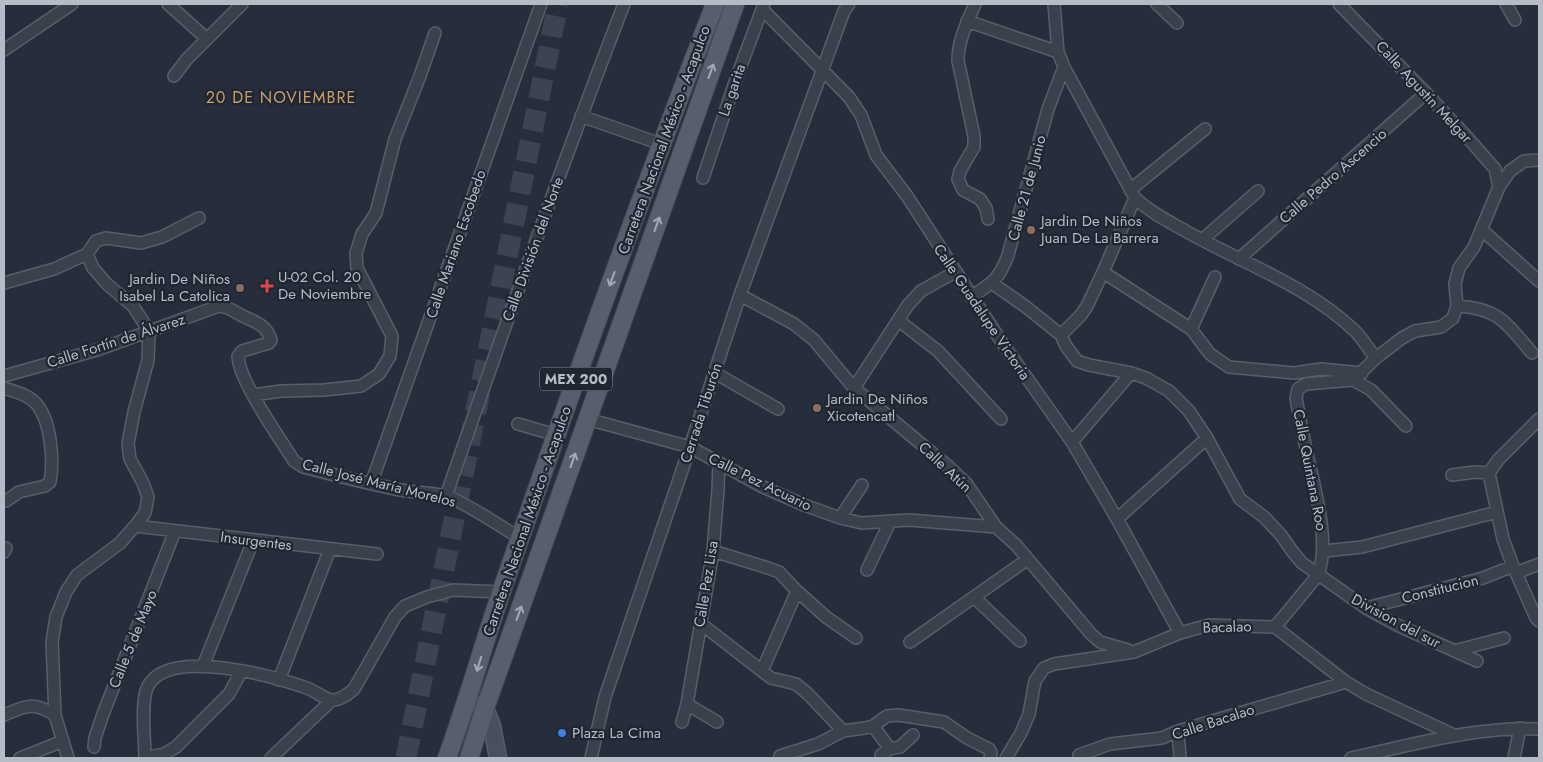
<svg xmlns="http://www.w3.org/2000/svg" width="1543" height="762" font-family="Jost,sans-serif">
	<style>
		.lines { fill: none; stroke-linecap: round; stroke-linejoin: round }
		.highway-tunnel { stroke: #3c4351; stroke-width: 21; stroke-dasharray: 21 11; stroke-linecap: butt }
		.street-casing { stroke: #585e6a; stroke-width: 14 }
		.secondary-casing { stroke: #585e6a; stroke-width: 19 }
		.primary-casing { stroke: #434955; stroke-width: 20 }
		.street { stroke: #3a404c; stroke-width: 11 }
		.secondary { stroke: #494f5f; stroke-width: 16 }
		.primary { stroke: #585f6c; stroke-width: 18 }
		.oneway { stroke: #a3a9b5 }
		.education-dot { fill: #8d6e63; stroke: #1f2531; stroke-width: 2 }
		.health-dot { fill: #e0444e; stroke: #1f2531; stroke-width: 2 }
		.shop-dot { fill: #3f7fe0; stroke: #1f2531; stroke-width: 2 }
		.labels { text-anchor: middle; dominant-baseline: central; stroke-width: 4.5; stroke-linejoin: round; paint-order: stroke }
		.shield { fill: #1f2531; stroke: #898e9a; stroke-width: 1 }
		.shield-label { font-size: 14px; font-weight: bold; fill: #b6bbc7 }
		.street-label { font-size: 15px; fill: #b6bbc7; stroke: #1f2531 }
		.poi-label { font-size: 15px; fill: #b6bbc7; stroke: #1f2531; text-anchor: start }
		.neighbourhood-label { font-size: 16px; letter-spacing: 1px; fill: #cb9f6d; stroke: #1f2531 }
	</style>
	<rect width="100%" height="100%" fill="#262e3c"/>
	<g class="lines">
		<path class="highway-tunnel" d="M406,758l152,-754"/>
		<defs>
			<path id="street" d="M168,4l39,35
				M975,4c-8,19 -17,36 -17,57l16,75v11l-14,24 -2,8 5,11 17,9 6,9 2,11
				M1054,4l4,48 6,15 71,131c16,15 35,24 54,35 56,31 119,53 166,98 8,8 14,19 21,27
				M1157,4l20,19
				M1339,4l87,89 41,44 28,32 4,18
				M1506,4l9,16
				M762,9l87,88 12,18 15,40 31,41 94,145 71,101 45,77 63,114
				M967,21l91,31
				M4,50l68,-46
				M174,76l13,-17 55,-55
				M581,116l80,28
				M703,178l33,-99 28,-75
				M1130,190l75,-61
				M1482,230l57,51
				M1202,240l56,-49
				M1239,259l187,-166
				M1103,272l88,57 19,25 19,13 65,6 27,-4 41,4
				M4,283l50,-14 33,-15 9,-13 10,-3 35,5 21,-6 37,-19
				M992,283l34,24 35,28 5,11 11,15 12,4 42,8 15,5 23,13 20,20 18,27 33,61 24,18 17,18 11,16 10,12 64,45 31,17 80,36
				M740,295l54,29 20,16 40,48 95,79 17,16 30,44 20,18 75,89 9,8 28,8
				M971,297c21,-14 28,-17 37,-42l40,-146 16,-42
				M1457,306c42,2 50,18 75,47
				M898,320l40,31 63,68
				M1191,329l24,-52
				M1061,335l20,-20 6,-9 16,-34 32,-74
				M715,373l63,36
				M4,376l93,-26 122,-44c10,1 10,3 18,7 13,8 29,9 34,27l-2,3 -27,8 -4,5c1,25 41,81 56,105l9,6c32,8 65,17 98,23 15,3 30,2 45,6 23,8 53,30 74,42
				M1353,380l18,10 35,36
				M4,388c12,4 26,7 34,18 13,17 16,55 12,76l-5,4 -26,6 -13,9
				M854,388l54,-83 13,-14 34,-19
				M253,395l28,-4 43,-1 37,-4 18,-12 11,-18 2,-20 -35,-68 -1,-15 6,-19 14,-21 19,-74 25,-63 15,-43
				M587,419l103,28 73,40 41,18 36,13 22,5 47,-3 87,7
				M1539,419l-41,41 -9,13 14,66 10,27 23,52 3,3
				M518,424l38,11
				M1072,442l59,-69
				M1452,475l23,-3 14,1
				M371,484l170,-480
				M446,496c57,-165 115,-329 178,-492
				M840,518l22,-33
				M1117,519l90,-81
				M135,526l242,28
				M713,551l55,17 11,4 18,19 29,26 30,21
				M1324,551l38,-4 135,-35
				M4,552l2,-4
				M867,570l23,-48
				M1516,573l23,-9
				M974,597l46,44
				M1366,608l117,-30 30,-12
				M700,623l71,55 25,6 12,10 35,37
				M1275,627l43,-52c12,-32 -2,-80 -9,-113 -5,-21 -9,-42 -13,-64l2,-9 8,-5 47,-4 23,-22 26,-20 13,-7 26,-4 12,-9 4,-12 -2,-22 4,-16 15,-21 25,-60 11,-16 14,-10 15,-1
				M910,642l118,-83
				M1454,651l50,-13
				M203,666l50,-125
				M762,671l35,-80
				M279,680l51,-131
				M687,704l30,18
				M4,715c22,-9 29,-14 51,0
				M682,722l5,-18 26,-153 5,-61 1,-27
				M873,726l17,23
				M1178,731l2,27
				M94,747l1,-9 8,-24 72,-183
				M881,755l9,-6 10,-2 13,-12
				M1079,755l31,-11 52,-6 16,-7 168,-49
				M780,756l38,-12 25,-13 22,-3 8,-2 14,-10 11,-1 46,7 23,16 22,11 2,4 -1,5
				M20,758l43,-17
				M68,758l-13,-43 -3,-73 4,-25 10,-25 11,-17 43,-32 15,-17 10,-13 3,-16 -5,-14 -13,-24 -2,-15 6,-32 14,-52 1,-29 -16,-25 -26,-22 -14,-16 -6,-14
				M145,758c0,-17 -5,-57 3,-72 21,-39 125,-10 159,2 8,3 16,10 24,12 9,1 17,-6 23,-11l41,-72 10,-11 22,-9 26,-7 48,2
				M145,758l19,-4 12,-7 53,-53 12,-22
				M271,758l61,-58
				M591,758l14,-61 85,-250 50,-152 104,-284 5,-7
				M1006,758l15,-25 8,-19 6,-33 9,-13 10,-4 80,-12 46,-19 29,-8 66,2 71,55 20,12 88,41
				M1351,758c61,-13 125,-32 188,-29
				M1514,758l6,-30"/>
			<path id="secondary" d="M467,702l18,6 7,18 6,32"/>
			<path id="primary" d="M447,758c20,-55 36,-112 55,-168 68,-197 138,-392 213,-586
				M469,758l16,-50 250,-704"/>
		</defs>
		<use href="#street" class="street-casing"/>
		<use href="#secondary" class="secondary-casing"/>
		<use href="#primary" class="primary-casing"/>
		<use href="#street" class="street"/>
		<use href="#secondary" class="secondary"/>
		<use href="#primary" class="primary"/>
	</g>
	<defs><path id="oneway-shaft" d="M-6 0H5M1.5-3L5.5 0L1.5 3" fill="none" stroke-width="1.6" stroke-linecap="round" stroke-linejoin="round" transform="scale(1.25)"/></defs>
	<g class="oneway">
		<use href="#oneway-shaft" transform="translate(711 71) rotate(-70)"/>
		<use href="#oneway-shaft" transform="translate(657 224) rotate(-70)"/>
		<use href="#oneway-shaft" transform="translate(612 279) rotate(110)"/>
		<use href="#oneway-shaft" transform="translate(573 460) rotate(-71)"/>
		<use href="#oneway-shaft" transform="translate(519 613) rotate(-70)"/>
		<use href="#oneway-shaft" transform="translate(479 664) rotate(107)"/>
	</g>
	<g class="education-dot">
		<circle cx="1031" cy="230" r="5"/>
		<circle cx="240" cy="288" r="5"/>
		<circle cx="817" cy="408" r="5"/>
	</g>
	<path class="health-dot" d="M264.5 278.5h5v5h5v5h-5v5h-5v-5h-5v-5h5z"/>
	<circle class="shop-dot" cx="562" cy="733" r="5"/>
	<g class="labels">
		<rect class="shield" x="540" y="367.5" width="72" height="23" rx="4"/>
		<g class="shield-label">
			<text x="576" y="379">MEX 200</text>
		</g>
		<g class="street-label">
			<text transform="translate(732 90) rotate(-71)">La garita</text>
			<text transform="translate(1424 92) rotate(47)">Calle Agustín Melgar</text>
			<text transform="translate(664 140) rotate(-70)">Carretera Nacional México - Acapulco</text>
			<text transform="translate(1333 176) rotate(-41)">Calle Pedro Ascencio</text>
			<text transform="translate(1027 188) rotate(-75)">Calle 21 de Junio</text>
			<text transform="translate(456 244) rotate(-71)">Calle Mariano Escobedo</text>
			<text transform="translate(533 249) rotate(-70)">Calle División del Norte</text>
			<text transform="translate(982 312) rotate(56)">Calle Guadalupe Victoria</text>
			<text transform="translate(116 341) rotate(-18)">Calle Fortín de Álvarez</text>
			<text transform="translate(701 413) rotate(-72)">Cerrada Tiburón</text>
			<text transform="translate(945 467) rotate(43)">Calle Atún</text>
			<text transform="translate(1310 470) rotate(79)">Calle Quintana Roo</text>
			<text transform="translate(760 482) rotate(26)">Calle Pez Acuario</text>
			<text transform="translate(379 483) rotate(14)">Calle José María Morelos</text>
			<text transform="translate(527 521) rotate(-71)">Carretera Nacional México - Acapulco</text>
			<text transform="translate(256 541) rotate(7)">Insurgentes</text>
			<text transform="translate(706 584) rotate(-81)">Calle Pez Lisa</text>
			<text transform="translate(1440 589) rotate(-14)">Constitucion</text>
			<text transform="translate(1396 621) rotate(28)">Division del sur</text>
			<text transform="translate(1227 627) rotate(-2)">Bacalao</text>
			<text transform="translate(133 639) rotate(-68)">Calle 5 de Mayo</text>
			<text transform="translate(1213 722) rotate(-18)">Calle Bacalao</text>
		</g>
		<g class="poi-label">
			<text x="1041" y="221">Jardin De Niños<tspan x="1041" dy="17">Juan De La Barrera</tspan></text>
			<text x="278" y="277">U-02 Col. 20<tspan x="278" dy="17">De Noviembre</tspan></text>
			<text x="230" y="279" text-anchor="end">Jardin De Niños<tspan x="230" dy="17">Isabel La Catolica</tspan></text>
			<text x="827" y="399">Jardin De Niños<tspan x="827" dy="17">Xicotencatl</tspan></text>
			<text x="572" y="733">Plaza La Cima</text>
		</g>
		<g class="neighbourhood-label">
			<text x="281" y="97">20 DE NOVIEMBRE</text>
		</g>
	</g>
	<rect width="1543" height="762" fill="none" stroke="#b6bbc7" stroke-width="10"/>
</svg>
